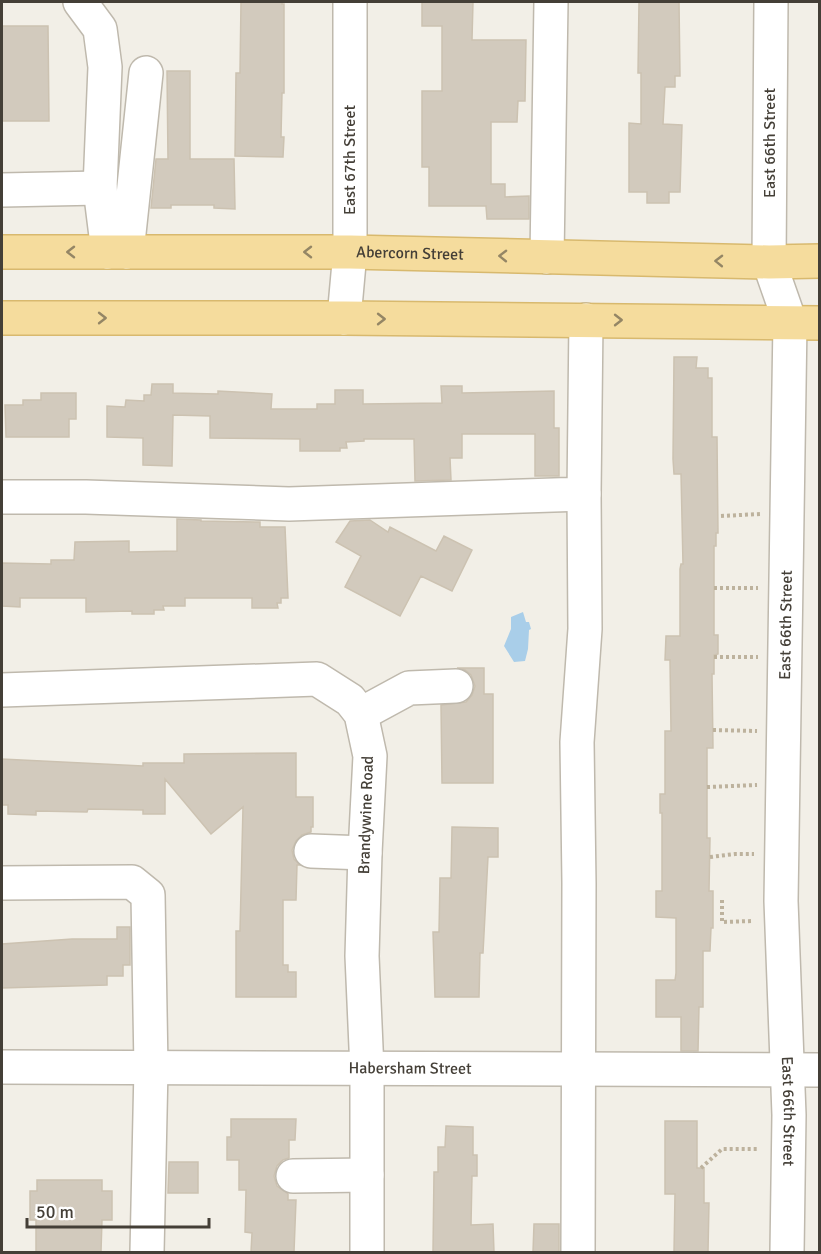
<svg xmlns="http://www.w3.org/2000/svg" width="821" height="1254" font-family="Signika,sans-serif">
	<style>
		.water { fill: #a9cee9 }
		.building { fill: #d2cabd; stroke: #ccc2b1; stroke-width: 1.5 }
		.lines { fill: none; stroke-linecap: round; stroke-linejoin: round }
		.minor-casing { stroke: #bfb9ad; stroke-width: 36 }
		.major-casing { stroke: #d8b96e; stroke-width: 36 }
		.path { stroke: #bdb29d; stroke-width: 4; stroke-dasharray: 3 3; stroke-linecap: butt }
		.minor { stroke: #fff; stroke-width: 33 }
		.major { stroke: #f5dc9d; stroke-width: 33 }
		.oneway { stroke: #948665 }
		.labels { text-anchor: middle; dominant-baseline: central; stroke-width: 4.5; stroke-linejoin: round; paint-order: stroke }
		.street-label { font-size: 16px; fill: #443f37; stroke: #fff }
	</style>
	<rect width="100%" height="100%" fill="#f2efe7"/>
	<path class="water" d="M523,612l3,10h3l2,7 -2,1 -1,19 -3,12 -11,1 -10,-16 7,-17v-12z"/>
	<path class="building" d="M241,2h41v2h2v89h-2l-1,44h3l-1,20 -48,-1 1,-83h4z
		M422,2h51l-1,38h54l-1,61h-7l-1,21h-26v62h14v13l24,-1v23h-42l-1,-13h-57v-39h-7v-76h20v-65h-20z
		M639,2h40l1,74h-5v11h-10l-2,37 19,1 -2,67h-11v11h-22v-11h-18v-69l12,1v-51h-3z
		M2,26h46l1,95h-47z
		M167,71h23v88h44l1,50 -21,-1v-3h-43v3h-20l5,-49h12z
		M674,357h23l-1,11h12v10h4v59h5l1,96h-2v13h-2v89h4v19l-4,1v19h-2l1,74h-6v90h3l-1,53h4v37h-2l-1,23h-7v56h-4l-1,44h-17v-34h-25v-37h19l1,-7v-55l-20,-1v-26h6v-78h-2v-19h5v-63h6l-1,-71h-5l1,-24h14v-67l1,-5h2l-2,-90h-7l-1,-15z
		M152,384h21v9l45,1v-3l54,3 -1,15h46v-5h18v-14h28v14l79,-1 -1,-17h21v7l92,-2v37h5v48h-24v-42h-73v24h-12l1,22 -36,1 -1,-42h-50v2l-18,1 1,6h-7v3h-40v-12l-90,-1v-22l-37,-1 -1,51 -29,-1v-27l-36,-1v-31l18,1 1,-7 18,1v-6h7z
		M41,393h35v26h-7v18h-63l-1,-32h18v-5h18z
		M177,519l24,1v1l59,1v5h25l3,71h-7v5h-4l1,5h-26v-10h-67v8h-22l1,4h-10v4h-22v-3l-46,1v-14h-66v9l-18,-1v-43l49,1v-4h23l1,-18 54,-1v11l48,-1z
		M370,520l18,12 2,-5 46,24 8,-15 28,14 -20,41 -31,-15 -21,40 -55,-29 16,-31 -25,-14 14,-21z
		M457,668h27v26h9v89h-51l-1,-78 25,-3 6,-7 3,-9 -4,-11 -6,-5z
		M296,753v44h17v30h-2v5l-9,3 -6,6 -4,9 2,9 6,6h-3l-1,35h-13v65h5v7h8v25h-60v-66h4l3,-124 -32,27 -46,-55v35h-22v-4l-55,-1 -1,3 -51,-1v4l-28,-1v-9h-6v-46l141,7v-3h41v-9z
		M452,827l46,1v29h-10l-5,96h-3l-1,44h-44l-2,-65h6l1,-54h11z
		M117,927h13v38h-7v11h-16v9l-105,3v-44l70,-5h45z
		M231,1119h65l-1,21h-6v18l-6,2 -6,6 -3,10 3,10 11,8v6h8l-2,52h-43l1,-19 -7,-1 1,-42h-7v-30h-12v-23h4z
		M665,1121h32v47h7v35h5l-1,49h-34l1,-58h-10z
		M446,1126l27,1v28h4v21h-5l-1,49 22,-1 1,28h-61l1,-80h4v-25h7z
		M169,1162h29v31h-30z
		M37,1180h65v11h10v29h-10l-1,32h-65v-32h-6v-29h7z
		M534,1224h25v28h-26z"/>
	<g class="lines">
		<defs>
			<g id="minor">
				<path d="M80,2l20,27 5,38 -5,121 8,64"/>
				<path id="s1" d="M771,2l-2,260 21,60 -9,579 8,214 -2,137"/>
				<path d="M2,190l98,-2"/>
				<path d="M127,252l19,-179"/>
				<path d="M547,257l4,-255"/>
				<path d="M344,318l6,-66v-250"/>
				<path d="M2,497h84l203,7 295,-10 2,-174"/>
				<path d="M2,690l315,-11 33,21 11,14 9,42 -5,97 -3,103 5,114v182"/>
				<path d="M361,714l48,-26 47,-2"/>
				<path d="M311,851l54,2"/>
				<path d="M2,883l130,-1 16,13 3,173 -4,184"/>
				<path id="s2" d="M2,1067l818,3"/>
				<path d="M293,1176l74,-1"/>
				<path d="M578,1252l1,-369 -2,-141 8,-113 -1,-135"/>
			</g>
			<g id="major">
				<path id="s3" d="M2,252h348l419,10 51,-1"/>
				<path d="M2,318h342l476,5"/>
			</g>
		</defs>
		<use href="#minor" class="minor-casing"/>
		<use href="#major" class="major-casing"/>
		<path class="path" d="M721,516l39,-2
			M714,588h44
			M714,657h44
			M713,730l44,1
			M707,787l50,-2
			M710,857l25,-3h19
			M722,900v22l31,-1
			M701,1168l21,-19h36"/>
		<use href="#minor" class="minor"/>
		<use href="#major" class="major"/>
	</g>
	<defs><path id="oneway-chevron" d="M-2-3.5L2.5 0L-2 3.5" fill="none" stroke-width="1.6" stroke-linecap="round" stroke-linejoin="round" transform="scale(1.5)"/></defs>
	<g class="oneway">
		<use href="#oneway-chevron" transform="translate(71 252) rotate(180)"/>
		<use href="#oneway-chevron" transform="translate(308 252) rotate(180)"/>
		<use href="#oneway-chevron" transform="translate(503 256) rotate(-179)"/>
		<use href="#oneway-chevron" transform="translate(719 261) rotate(-179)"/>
		<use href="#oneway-chevron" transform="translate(102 318)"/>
		<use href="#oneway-chevron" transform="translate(381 319)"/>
		<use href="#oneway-chevron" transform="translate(618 320)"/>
	</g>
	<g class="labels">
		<g class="street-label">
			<text transform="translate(770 143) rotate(-90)">East 66th Street</text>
			<text transform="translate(350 160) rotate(-90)">East 67th Street</text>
			<text stroke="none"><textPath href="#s3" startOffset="408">Abercorn Street</textPath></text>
			<text transform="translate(786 625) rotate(-89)">East 66th Street</text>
			<text transform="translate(366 815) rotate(-88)">Brandywine Road</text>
			<text stroke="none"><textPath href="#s2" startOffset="408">Habersham Street</textPath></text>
			<text stroke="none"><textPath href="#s1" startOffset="1113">East 66th Street</textPath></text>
		</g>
	</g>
	<rect width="821" height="1254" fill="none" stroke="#443f37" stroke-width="6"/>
	<path d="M27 1218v9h182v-9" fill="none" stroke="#443f37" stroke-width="3"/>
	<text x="36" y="1218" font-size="18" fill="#443f37" stroke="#ffffff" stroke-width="4.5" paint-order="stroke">50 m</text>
</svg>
